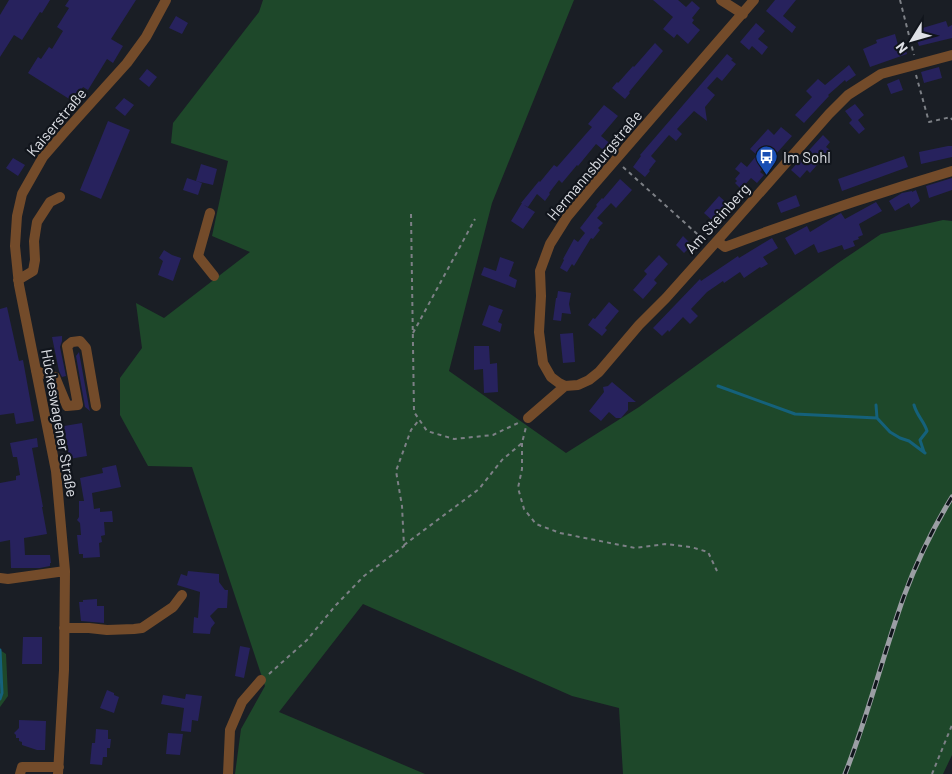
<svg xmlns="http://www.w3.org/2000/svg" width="952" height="774" font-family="Barlow,sans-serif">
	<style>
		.green { fill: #1e482a }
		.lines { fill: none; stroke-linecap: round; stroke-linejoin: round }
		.stream { stroke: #15617b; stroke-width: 3 }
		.building { fill: #27225d }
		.path { stroke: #7d8086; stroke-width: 2; stroke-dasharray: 4 4; stroke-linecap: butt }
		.minor { stroke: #734b2a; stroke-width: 10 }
		.rail-casing { stroke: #9b9ea4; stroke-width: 5 }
		.rail { stroke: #11151c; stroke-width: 3; stroke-dasharray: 9; stroke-linecap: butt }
		.labels { text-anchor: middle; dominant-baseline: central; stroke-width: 4.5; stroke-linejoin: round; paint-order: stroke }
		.street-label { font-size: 15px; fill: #dee0e6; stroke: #11151c }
		.poi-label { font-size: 15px; fill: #dee0e6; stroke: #11151c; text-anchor: start }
	</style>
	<rect width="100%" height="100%" fill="#1a1e25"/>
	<path class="green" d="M263,0h311l-82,203 -43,168 117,82 73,-46 199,-144 43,-29 62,-14 9,1v534l-9,19h-320l-4,-66 -47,-12 -209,-92 -84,108 146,62h-190l6,-45 24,-43 -73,-219 -44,-1 -28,-51v-37l22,-30 -6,-45 28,15 86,-66 -38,-16 16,-75 -57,-18 2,-20 86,-111z
		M0,650l6,4 2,42 -8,11z"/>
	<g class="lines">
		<path class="stream" d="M718,386l77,28 82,4 13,14 10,6 9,3 16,12
			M876,405l1,13
			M914,405c3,11 10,16 13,26l-7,9 4,12
			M0,650l2,43 -2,6"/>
	</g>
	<path class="building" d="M9,0h41l-8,13 -2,-1 -18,28 -8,-5 -14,22v-42z
		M69,0h67l-25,39 12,7 -10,17 -6,-4 -19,31 -5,-3 -9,15 -46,-29 10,-16 3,2 8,-12 3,2 11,-18 -6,-4 12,-19 -4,-2z
		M653,0h25l8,7 6,-6 8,7 -8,10 2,2 -2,3 8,7 -12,14 -11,-10 -3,4 -11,-9 10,-12z
		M775,0h21l-13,16 13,11 -4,6 -26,-22z
		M176,16l12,7 -6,11 -13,-6z
		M946,21l2,6 4,-2v13l-33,8 -4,-11h2l-1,-5z
		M756,23l9,8 -7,8 10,8 -6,8 -10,-9 -3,4 -9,-8z
		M895,34l3,11 6,-2 3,11 -37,13 -7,-18 14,-6 -1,-3z
		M655,43l8,8 -34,41 1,1 -5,6 -13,-11 5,-6 1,1 15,-17 1,1z
		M727,54l6,5 -2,1 5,4 -14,17 -5,-4 -10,11 8,7 -10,12 2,14 -13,-10 -17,18 5,5 -6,7 -7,-6 -18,21 5,5 -7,9 1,1 -5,6 -12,-10 8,-11 -1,-1z
		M849,65l7,10 -10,7 -1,-2 -17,15 1,1 -25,27 -9,-8 17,-18 -6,-6 12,-12 7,6z
		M939,67l3,11 -18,5 -3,-11z
		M147,69l10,8 -8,10 -10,-8z
		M899,79l4,11 -12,4 -4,-10z
		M124,98l10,7 -9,11 -10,-8z
		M855,104l9,11 -6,5 7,9 -6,5 -10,-11 3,-3 -7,-9z
		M604,105l14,11 -17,20 12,10 -6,7 -11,-9 -18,22 -1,-1 -15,18 -3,-3 -10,13 1,1 -5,7 -8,-7 -9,13 -4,-2 11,7 -12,17 -12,-8 11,-18h-1l18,-22 1,1 14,-17 3,2 35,-40 -4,-3z
		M108,121l22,9 -29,69 -21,-9z
		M781,127l11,9 -32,36 4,3 -7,8 -6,-5 -10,11 -6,-6 2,-2 -2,-2 5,-6 -5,-4 6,-7 6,5 10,-12 -7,-6 18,-20 6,6z
		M823,135l7,7 -4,5 4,3 -20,23 -3,-3 -7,8 -9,-8z
		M948,146h4v11l-31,7 -2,-12z
		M904,156l4,11 -66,24 -4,-12z
		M13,158l12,7 -7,11 -12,-8z
		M201,164l16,5 -4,16 -17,-4z
		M187,178l15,5 -4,12 -15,-5z
		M952,178v12l-23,8 -3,-12z
		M620,179l12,11 -16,18 -5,-5 -14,15 6,5 -5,5 2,2 -7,9 -2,-1 -17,28 -2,-2 -5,8 -7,-4 4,-8 -1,-1 11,-20 4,3 7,-9 -5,-5 17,-22 -1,-1 6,-7 1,1z
		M916,190l4,11 -9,7 -2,-5 -14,8 -6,-10 13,-8 10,-2v1z
		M796,195l4,11 -19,7 -4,-10z
		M719,196l9,8 -15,17 -9,-8z
		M876,202l6,9 -23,13 4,11 -5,2 1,2 -6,2 2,5 -11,4 -2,-5 -24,8 -4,-9 -19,11 -10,-17 22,-12 3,6 31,-19 4,6z
		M683,236l9,9 -8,8 -8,-8z
		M772,238l6,10 -15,9 5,7 -7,4 -1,-1 -16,11 -4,-6 -16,11 -1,-2 -16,11 -16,17 7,7 -8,8 -7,-7 -14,15 -1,-2 -6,6 -9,-8 47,-49 1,2 37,-25 1,2z
		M164,250l8,5 9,3 -8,23 -15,-6 5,-14 -4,-3z
		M659,255l9,9 -14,16 3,3 -14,16 -10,-9 14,-16 -3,-3z
		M500,257l14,5 -5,14 8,4 -2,8 -34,-13 3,-8 12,4z
		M558,291l13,2 -2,11 2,10 -9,-1 -1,8 -8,-1 3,-22h1z
		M609,302l10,9 -14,17 2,2 -5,6 -14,-11 5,-7 2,1z
		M489,305l14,5 -5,12 4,2 -2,8 -18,-7z
		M7,307l12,54 4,-1 11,61 -18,3 -2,-11 -14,2v-106z
		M573,333l2,29 -12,1 -3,-29z
		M62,336v5l-2,6 6,29 -4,1 -3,-6 -7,-34z
		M474,346h15l1,18 7,-1 1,29 -14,1 -1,-24 -9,1z
		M79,352l10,55 1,4 -5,-4 -9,-51z
		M612,382l24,20h-8v8l-7,8h-5l-7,-6 -8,9 -12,-10 15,-19 -1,-5 5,-1z
		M82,423l5,33 -18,3 -5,-33z
		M37,438l1,9 -6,1 11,59h-1l5,27 -23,4 1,17h25l1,8h-1v3l-10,2h-29l-1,-28 -10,2v-59l16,-3v-4l4,-1 -3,-18h-4l-3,-14z
		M116,465l5,22 -29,6 2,16 6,-1v4l12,-1 1,11h-9l1,13 -4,1 1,6 -3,1 1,14 -17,1v-4h-4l-2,-19h4l-1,-12 -3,-3 2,-3v-16h5l-4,-23 23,-5 -1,-5z
		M188,571l31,3v8l6,8h3l-1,18h-9l-8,8 5,7 -4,5 -1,6 -17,-1 1,-16 4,1 2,-26 -23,-7 4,-11 6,2z
		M97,599v7h7v17l-23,-2 -2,-19h4v-2z
		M23,637h19v27h-20z
		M240,646l10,2 -6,30 -9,-2z
		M107,690l7,3v2l5,2 -5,16 -14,-5z
		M186,694l16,2 -4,25 -6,-1 -1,12 -10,-1 3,-23 -23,-4 2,-9 22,4z
		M19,720l27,1 -1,29h-8l-15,-5v-3l-3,-1v-3h-3v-3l-2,-2 5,-5z
		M96,729l12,1v9h3l-1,9h-3v9h-4l-1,8 -12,-1 2,-21h3z
		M168,733l15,1 -3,21 -14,-1z"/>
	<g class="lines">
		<path class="path" d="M900,0l14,55
			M916,75l13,47 22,-5 1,3
			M623,167l82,74
			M411,214l3,198 13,19 27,8 39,-4 27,-13
			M413,333l62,-114
			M522,443v26l-4,19 6,21 12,15 24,9 75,15 30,-4 26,3 17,5 9,19
			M404,545l75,-56 23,-29 20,-17 4,-16
			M269,674l38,-34 29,-35 28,-29 40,-30 -2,-40 -6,-35 15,-41 8,-10
			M932,774l20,-49"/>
		<path class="minor" d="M721,0l22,14
			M754,0l-163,188 -24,29 -17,27 -10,27 1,25 -2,36 4,31 8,14 8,6 6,3 13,-1 11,-5 10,-8 40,-47 27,-27 67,-75 96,-109 19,-19 33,-21 71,-19
			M210,213l-12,43 16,20
			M717,241l8,6c75,-28 150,-53 227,-76
			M18,280l15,-9 2,-11 -1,-19 3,-19 13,-20 10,-5
			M36,371l19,6 12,29 11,-1 -11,-59 5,-4 8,-1 6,7 10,58
			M528,418l37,-32
			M0,578l8,1 57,-8
			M64,628h25l18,2 27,-1 8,-1 31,-21 9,-12
			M20,774l2,-7h37
			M58,774l6,-104 1,-99 -9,-100 -37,-186 -4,-39 2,-30 5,-22 21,-37 20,-23 64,-71 19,-26 20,-37
			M228,774l2,-44 12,-28 19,-22"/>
		<defs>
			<path id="rail" d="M845,774c23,-58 38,-119 59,-178 13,-35 29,-68 48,-99"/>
		</defs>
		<use href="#rail" class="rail-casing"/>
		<use href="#rail" class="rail"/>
	</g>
	<defs>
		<symbol id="bus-pin" viewBox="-11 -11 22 30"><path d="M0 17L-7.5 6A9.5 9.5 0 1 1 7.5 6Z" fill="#1a4fb4" stroke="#11151c"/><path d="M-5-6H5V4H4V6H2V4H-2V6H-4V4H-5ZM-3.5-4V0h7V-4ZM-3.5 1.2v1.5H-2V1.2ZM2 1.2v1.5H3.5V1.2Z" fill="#fff"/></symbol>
	</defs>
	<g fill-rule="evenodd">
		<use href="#bus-pin" x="754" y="144" width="25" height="34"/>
	</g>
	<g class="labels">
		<g class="street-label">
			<text transform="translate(56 122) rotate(-50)">Kaiserstraße</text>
			<text transform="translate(594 165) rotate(-50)">Hermannsburgstraße</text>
			<text transform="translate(717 218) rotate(-48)">Am Steinberg</text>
			<text transform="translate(60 423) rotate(80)">Hückeswagener Straße</text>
		</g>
		<g class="poi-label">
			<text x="783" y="157">Im Sohl</text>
		</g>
	</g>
	<g transform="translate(912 40) rotate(233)" stroke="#11151c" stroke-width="4" paint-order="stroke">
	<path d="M0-4L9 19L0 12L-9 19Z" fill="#dee0e6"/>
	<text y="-8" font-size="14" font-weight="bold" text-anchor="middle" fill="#dee0e6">N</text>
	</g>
</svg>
